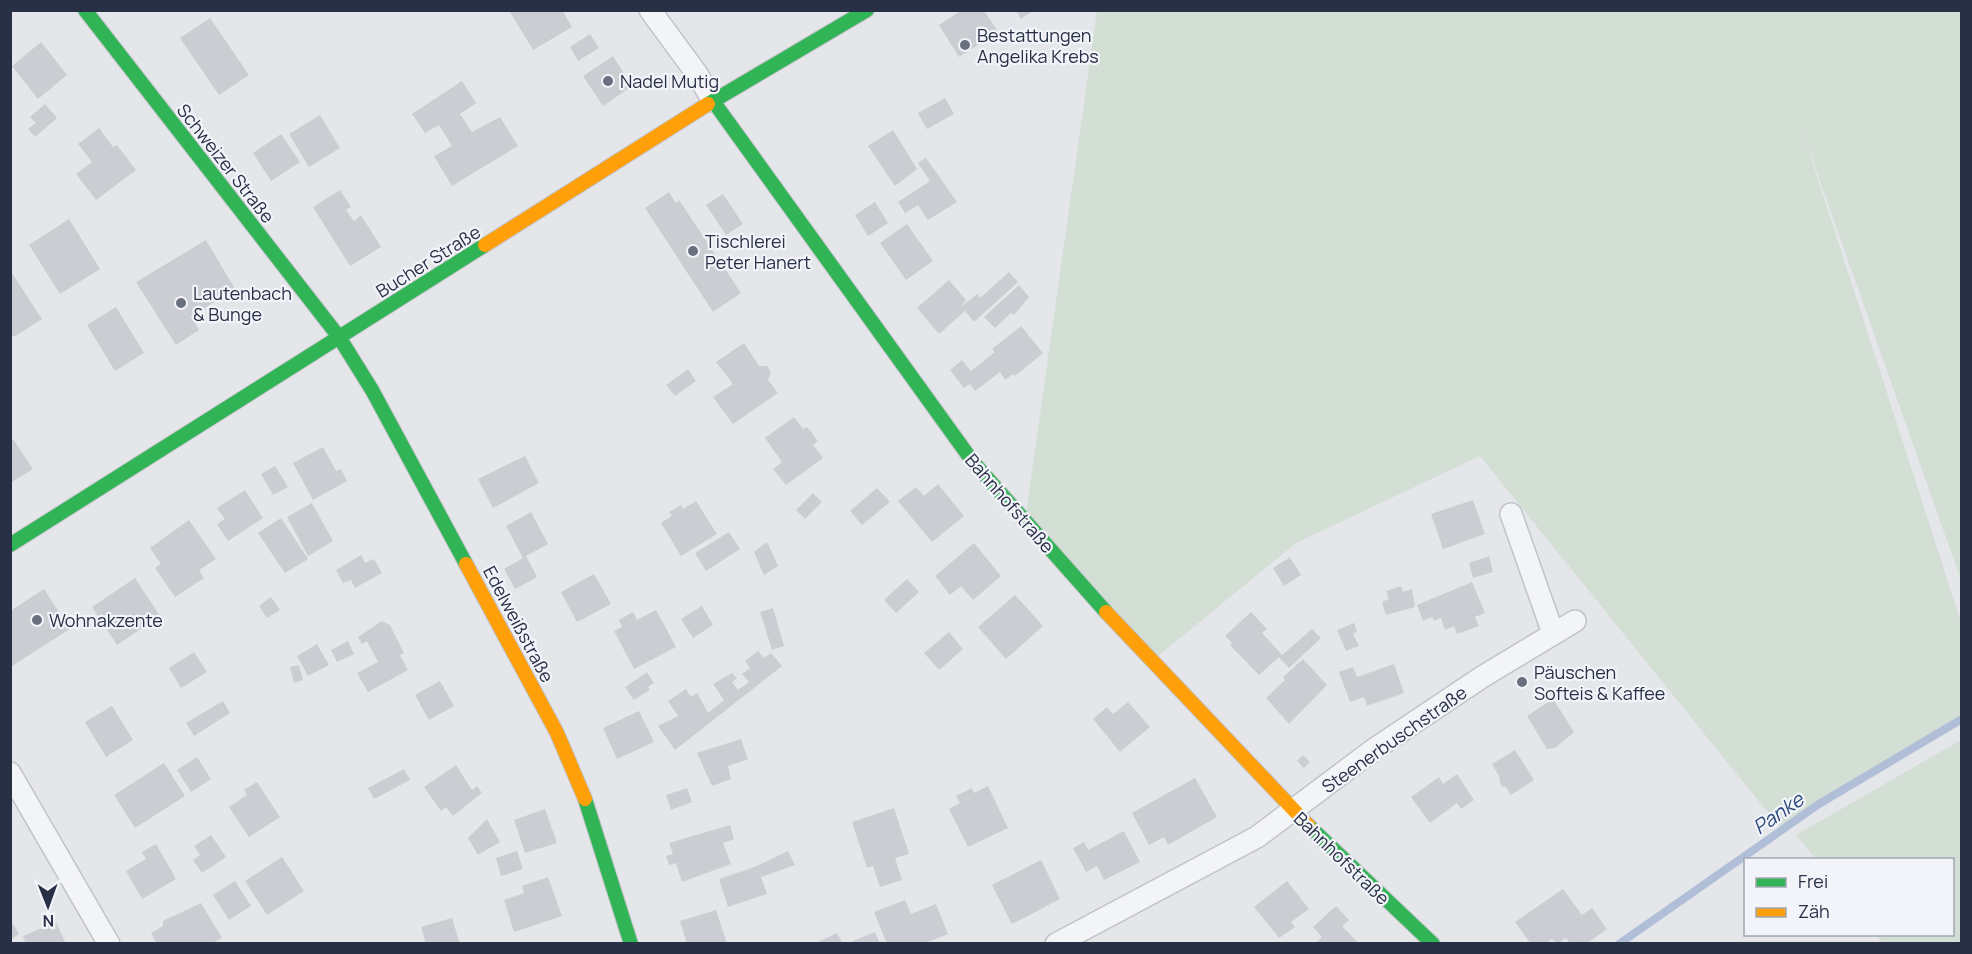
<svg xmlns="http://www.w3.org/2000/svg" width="1972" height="954" font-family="Manrope,sans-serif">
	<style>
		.green { fill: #d3ded4 }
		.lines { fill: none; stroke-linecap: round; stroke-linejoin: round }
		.stream { stroke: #b0bfd7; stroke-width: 8 }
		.building { fill: #cbcdd2 }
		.street-casing { stroke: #c1c3c8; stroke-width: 24 }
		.fast-casing { stroke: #c1c3c8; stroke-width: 16 }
		.slow-casing { stroke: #c1c3c8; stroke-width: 16 }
		.street { stroke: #f3f4f6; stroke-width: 21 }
		.fast { stroke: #30b455; stroke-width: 14 }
		.slow { stroke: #ff9f0a; stroke-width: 14 }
		.poi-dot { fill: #6a707f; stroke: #f2f4f9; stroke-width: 2 }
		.labels { text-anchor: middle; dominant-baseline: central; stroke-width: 4.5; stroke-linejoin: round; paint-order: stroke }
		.poi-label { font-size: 18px; fill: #283046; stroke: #f2f4f9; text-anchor: start }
		.street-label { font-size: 18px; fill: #283046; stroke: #f2f4f9 }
		.water-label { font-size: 20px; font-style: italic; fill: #2d497e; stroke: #f2f4f9 }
	</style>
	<rect width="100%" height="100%" fill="#e4e6ea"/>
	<path class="green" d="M1097,11h864v569l-159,-450 159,492v97l-179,111 -302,-374 -184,87 -138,113 -133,-135z
		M1961,740v203h-78l-7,-8 76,-1v-74l-136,-1 -20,-24z"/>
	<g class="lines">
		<path class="stream" d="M1619,944l200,-140 143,-85"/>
	</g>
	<path class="building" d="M512,10h50l10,17 -39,23 -23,-38z
		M962,10h22l14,22 -39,25 -20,-32z
		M1016,10h18l-13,9z
		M210,18l39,57 -30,20 -39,-57z
		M590,34l9,14 -21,13 -8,-14z
		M41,42l26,33 -29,24 -26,-33z
		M613,56l19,30 -29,20 -20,-30z
		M462,81l14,22 -16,11 12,18 28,-15 18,29 -66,40 -18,-30 18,-10 -13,-21 -14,8 -13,-19z
		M945,98l9,16 -27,15 -9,-16z
		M45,104l12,14 -22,19 -7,-8 8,-6 -6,-6z
		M320,115l20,33 -31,19 -20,-33z
		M99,128l14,19 4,-2 19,25 -40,30 -20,-26 16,-12 -14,-18z
		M893,130l24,39 -22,17 -27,-40z
		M281,134l19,28 -29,19 -18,-28z
		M926,158l31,44 -29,18 -10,-15 -13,8 -7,-11 32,-21 -12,-18z
		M340,190l11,17 -5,3 8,11 7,-6 20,32 -31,19 -37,-59z
		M669,192l7,11 3,-3 62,93 -28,19 -68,-104z
		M723,194l20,30 -17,11 -20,-30z
		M875,202l13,21 -20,13 -13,-21z
		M69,219l31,50 -40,25 -31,-49z
		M907,224l26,37 -27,19 -26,-37z
		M206,240l29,49 -44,28 8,13 -23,15 -40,-63z
		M10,270l32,49 -28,18 -4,-5z
		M1009,272l9,10 -44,40 -9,-11 -26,23 -22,-26 32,-28 17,20 -5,7 16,-13 3,4z
		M1019,285l10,12 -15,18 -3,-2 -16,15 -11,-11z
		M116,307l28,46 -29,18 -28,-46z
		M1021,326l22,27 -28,23 -2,-2 -8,6 -5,-8 -25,19 -5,-7 -6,4 -14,-18 12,-10 9,11 24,-19 -3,-3z
		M744,343l15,23h8l4,7 -3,7 10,13 -45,31 -20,-27 20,-13 -17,-22z
		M688,369l8,12 -21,15 -9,-11z
		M794,417l9,12 4,-2 11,14 -5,4 10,13 -37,27 -13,-16 9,-7 -17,-24z
		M13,439l20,30 -23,14v-43z
		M323,447l13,24 5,-2 6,12 -34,19 -20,-37z
		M525,456l14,27 -46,25 -15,-29z
		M275,466l13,21 -15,8 -12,-21z
		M938,484l26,32 -32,26 -34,-41 18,-14 8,9z
		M877,488l13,14 -28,23 -12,-14z
		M245,490l18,28 -35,23 -11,-17 8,-5 -8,-11z
		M813,493l9,9 -17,17 -9,-9z
		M1473,500l12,34 -42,15 -12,-35z
		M696,501l21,33 -36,22 -20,-33 11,-7 -3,-4 12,-7 2,4z
		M312,503l21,38 -25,15 -21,-39z
		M531,512l17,32 -22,12 11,21 -22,12 -11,-20 19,-11 -17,-32z
		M281,518l27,41 -23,14 -27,-40z
		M189,520l27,39 -17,11 5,8 -29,19 -20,-29 6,-4 -11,-16z
		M729,532l11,17 -34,22 -11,-18z
		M767,542l11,24 -14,9 -10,-23z
		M974,543l27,33 -28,24 -12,-14 -11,9 -15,-19z
		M361,555l4,8 9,-4 8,14 -27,15 -4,-8 -8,3 -7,-13z
		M1489,556l4,16 -20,6 -4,-15z
		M1290,557l11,18 -17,11 -11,-18z
		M594,574l17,30 -34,18 -16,-30z
		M135,578l25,38 -43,29 -25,-38z
		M907,579l12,13 -23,21 -12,-13z
		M1472,582l13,31 -10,4 4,9 -22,8 -3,-8 -9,4 -4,-12 -7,3 -2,-4 -9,4 -6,-16z
		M1401,586l2,6 9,-3 3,18 -29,8 -4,-13 7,-3 -3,-8z
		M44,589l26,40 -58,37 -2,-55z
		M1015,595l28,31 -37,33 -28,-32z
		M271,597l9,13 -13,8 -8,-12z
		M702,606l11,19 -20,13 -12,-19z
		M773,608l11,38 -12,4 -12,-38z
		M656,610l20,37 -42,22 -20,-38 8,-4 -3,-7 14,-8 4,8z
		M1251,612l16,17 -5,4 20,22 30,-26 9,9 -32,30 -10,-11 -20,18 -29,-30 2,-2 -7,-7z
		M382,621l8,4 14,28 -4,2 8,15 -40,22 -11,-19 21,-11 -11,-21 -5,3 -4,-7z
		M1354,623l3,8 -4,3 6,12 -13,5 -9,-21z
		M949,632l14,17 -24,21 -15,-17z
		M348,641l6,13 -17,8 -6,-12z
		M317,644l12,21 -21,11 -11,-20z
		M758,651l6,7 7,-5 11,13 -107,84 -17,-24 20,-10 -10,-15 18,-12 5,8 6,-4 11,20 16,-13 -11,-16 19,-11 5,5 -5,4 6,8 11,-8 -7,-8 8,-6 -5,-7z
		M194,652l13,20 -26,16 -12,-20z
		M1303,659l24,26 -38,39 -23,-26 19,-18 -2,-3z
		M1394,664l10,29 -37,13 -3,-9 -14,5 -11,-30 14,-5 4,10z
		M299,665l4,15 -9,3 -4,-16z
		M647,672l7,11 -6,4 2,3 -16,10 -9,-13z
		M440,681l14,25 -25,14 -14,-25z
		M1553,699l21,33 -19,16 -8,1 -20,-33z
		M223,701l7,12 -36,23 -8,-13z
		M1128,702l22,25 -30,25 -27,-33 14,-12 6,7z
		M112,706l21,34 -27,17 -21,-35z
		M639,711l15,31 -37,17 -14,-31z
		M741,739l7,20 -20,7 3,13 -19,7 -15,-33z
		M1515,750l19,30 -23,15 -5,-8 -5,-1 -2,-10 -7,-12z
		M1303,755l7,7 -6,6 -7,-7z
		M197,757l14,22 -20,13 -14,-22z
		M164,763l21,33 -50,32 -21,-33z
		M456,765l16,25 5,-4 5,7 -29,23 -7,-9 -5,4 -17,-24z
		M404,769l6,11 -36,19 -6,-11z
		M1457,774l17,26 -13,9 -4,-6 -27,20 -19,-26 28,-20 4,7z
		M1195,778l22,39 -49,28 -4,-8 -15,8 -17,-32z
		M257,782l23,35 -31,20 -20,-30 18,-12 -3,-5z
		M988,786l20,42 -40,19 -19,-38 11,-6 -4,-7 16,-8 2,5z
		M687,788l5,14 -21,8 -5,-15z
		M894,808l15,46 -14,4 7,22 -22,7 -7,-21 -6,2 -15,-46z
		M545,809l12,34 -32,10 -11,-33z
		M487,819l13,23 -22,13 -10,-17z
		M730,825l4,14 -11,4 8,21 -49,18 -6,-19 -7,2 -3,-9 7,-2 -4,-11z
		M1124,831l16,31 -36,18 -7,-14 -11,6 -13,-24 11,-6 4,8z
		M211,835l15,22 -24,16 -9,-13 7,-5 -6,-9z
		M156,844l20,35 -34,20 -16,-28 20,-12 -4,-7z
		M517,851l6,18 -22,7 -5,-18z
		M788,851l7,14 -34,12 6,17 -39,13 -9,-28 38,-13z
		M282,857l22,34 -37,24 -22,-34z
		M1041,860l19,39 -48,25 -20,-39z
		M548,877l14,39 -48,16 -10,-32 20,-7 -2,-7z
		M235,881l16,25 -22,14 -16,-25z
		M1287,881l22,28 -18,13 4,5 -16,11 -25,-31z
		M1563,889l19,26 10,-7 15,21 -21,15h-16l-4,-6 -9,6 -5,-5 -7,5h-14l-16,-22z
		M905,900l6,14 25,-10 12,30 -25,10h-36l-13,-32z
		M201,903l21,35 -10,6h-55l-6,-11 12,-7v-5z
		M1336,906l13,14 -7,6 17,18h-44l7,-7 -9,-10z
		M716,910l11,34h-40l-7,-23z
		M452,918l8,26h-34l-5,-17z
		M56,922l10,22h-40l-3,-8z
		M13,924l6,10 -9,6v-14z
		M875,932l5,12h-26l-1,-3z
		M837,933l6,11h-29z"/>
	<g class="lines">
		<defs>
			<path id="street" d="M650,10l47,64 16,27
				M1511,514l42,119
				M10,773l99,171
				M1056,944l201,-107 116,-87 109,-73 93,-56"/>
			<path id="fast" d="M85,10l254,327 33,53 94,174
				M713,101l260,361 133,150
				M708,104l159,-94
				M10,545l475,-300
				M585,799l46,145
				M1309,826l124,118"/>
			<path id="slow" d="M485,245l223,-141
				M466,564l91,169 28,66
				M1106,612l203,214"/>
		</defs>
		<use href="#street" class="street-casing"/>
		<use href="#fast" class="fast-casing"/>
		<use href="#slow" class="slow-casing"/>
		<use href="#street" class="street"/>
		<use href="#fast" class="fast"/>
		<use href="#slow" class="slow"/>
	</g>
	<g class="poi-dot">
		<circle cx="965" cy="45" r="6"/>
		<circle cx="608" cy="81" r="6"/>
		<circle cx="693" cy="251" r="6"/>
		<circle cx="181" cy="303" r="6"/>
		<circle cx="37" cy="620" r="6"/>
		<circle cx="1522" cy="682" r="6"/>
	</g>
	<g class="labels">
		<g class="poi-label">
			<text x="977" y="35">Bestattungen<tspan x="977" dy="21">Angelika Krebs</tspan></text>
			<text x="620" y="81">Nadel Mutig</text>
			<text x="705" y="241">Tischlerei<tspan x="705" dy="21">Peter Hanert</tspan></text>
			<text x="193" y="293">Lautenbach<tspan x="193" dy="21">&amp; Bunge</tspan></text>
			<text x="49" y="620">Wohnakzente</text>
			<text x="1534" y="672">Päuschen<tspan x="1534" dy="21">Softeis &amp; Kaffee</tspan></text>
		</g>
		<g class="street-label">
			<text transform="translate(226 163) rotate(52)">Schweizer Straße</text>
			<text transform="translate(428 261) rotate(-32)">Bucher Straße</text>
			<text transform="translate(1010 503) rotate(49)">Bahnhofstraße</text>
			<text transform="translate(519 624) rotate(62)">Edelweißstraße</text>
			<text transform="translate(1394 739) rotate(-35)">Steenerbuschstraße</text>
			<text transform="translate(1342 858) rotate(44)">Bahnhofstraße</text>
		</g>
		<g class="water-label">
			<text transform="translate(1778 813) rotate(-35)">Panke</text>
		</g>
	</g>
	<rect width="1972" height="954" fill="none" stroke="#283046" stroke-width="24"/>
	<rect x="1744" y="858" width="210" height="78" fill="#f2f4f9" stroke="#a1a6b1" stroke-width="1.5"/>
	<rect x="1756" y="878" width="30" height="9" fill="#30b455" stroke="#a1a6b1" stroke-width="1.5"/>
	<text x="1798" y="888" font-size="18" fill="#283046">Frei</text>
	<rect x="1756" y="908" width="30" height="9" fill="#ff9f0a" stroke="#a1a6b1" stroke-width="1.5"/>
	<text x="1798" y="918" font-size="18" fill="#283046">Zäh</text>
	<g transform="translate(48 906) rotate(179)" stroke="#f2f4f9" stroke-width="4.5" paint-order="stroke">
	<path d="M0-4.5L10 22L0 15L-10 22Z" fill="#283046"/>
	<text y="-9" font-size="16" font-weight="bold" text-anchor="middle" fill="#283046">N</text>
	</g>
</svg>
